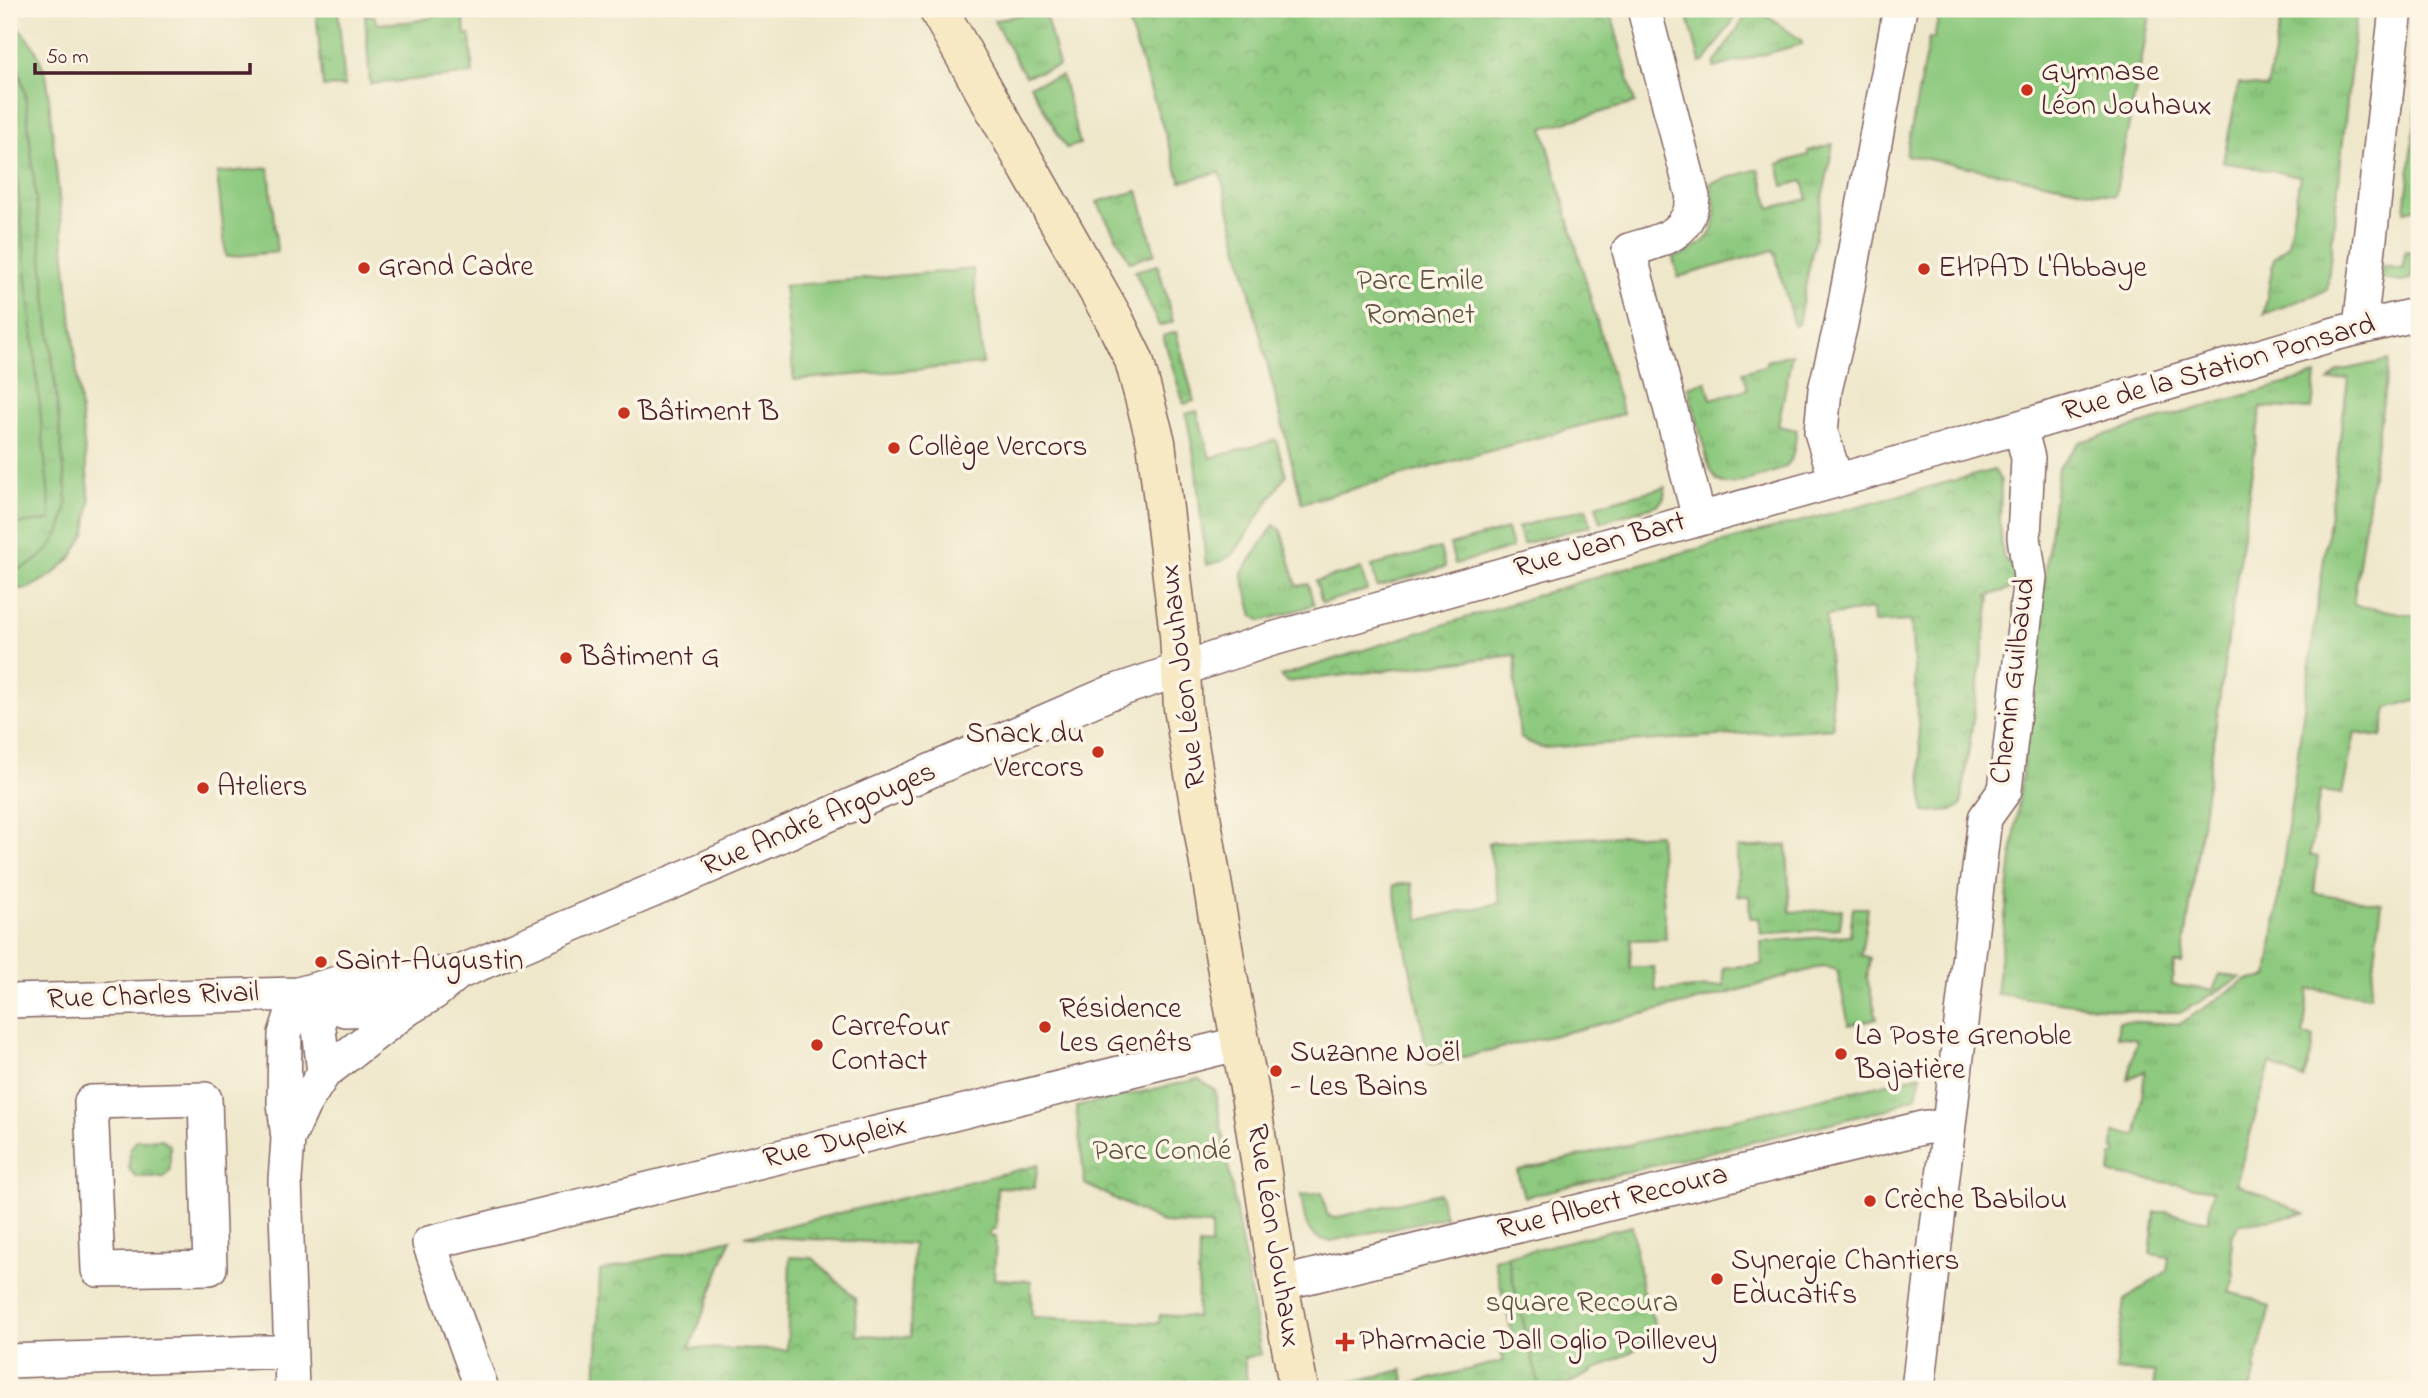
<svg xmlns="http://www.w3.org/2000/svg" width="2428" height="1398" font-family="'Indie Flower',sans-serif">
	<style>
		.grass { fill: url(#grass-tufts); stroke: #6c7454; stroke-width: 2 }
		.park { fill: url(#park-crowns); stroke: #6c7454; stroke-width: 2 }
		.garden { fill: #8dc97e; stroke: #6c7454; stroke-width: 2 }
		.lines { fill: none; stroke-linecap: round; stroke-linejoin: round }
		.street-casing { stroke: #836563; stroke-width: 36 }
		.secondary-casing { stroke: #836563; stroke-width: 41 }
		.street { stroke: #fff; stroke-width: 33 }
		.secondary { stroke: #f6e9c3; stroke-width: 38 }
		.poi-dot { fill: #c8321e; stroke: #fcf5e5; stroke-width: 2.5 }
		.labels { text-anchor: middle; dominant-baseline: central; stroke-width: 7; stroke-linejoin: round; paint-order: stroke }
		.poi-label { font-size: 30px; fill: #4a1f2b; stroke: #fcf5e5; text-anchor: start }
		.park-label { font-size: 30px; fill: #5e5244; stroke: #fcf5e5 }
		.street-label { font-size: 30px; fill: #4a1f2b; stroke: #fcf5e5 }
	</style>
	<defs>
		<pattern id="grass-tufts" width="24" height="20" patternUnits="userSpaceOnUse" patternTransform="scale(1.75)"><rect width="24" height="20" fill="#8dc97e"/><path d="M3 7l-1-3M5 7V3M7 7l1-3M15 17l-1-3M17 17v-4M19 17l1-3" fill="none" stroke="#7bac6d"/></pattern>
		<pattern id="park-crowns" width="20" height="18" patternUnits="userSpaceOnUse" patternTransform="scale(1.75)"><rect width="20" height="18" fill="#8dc97e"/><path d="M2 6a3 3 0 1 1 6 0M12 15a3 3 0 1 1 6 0" fill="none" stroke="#7bac6d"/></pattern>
	</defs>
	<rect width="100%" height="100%" fill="#fcf5e5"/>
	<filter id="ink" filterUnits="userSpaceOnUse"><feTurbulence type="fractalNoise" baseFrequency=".0143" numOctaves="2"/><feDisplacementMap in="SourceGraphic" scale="14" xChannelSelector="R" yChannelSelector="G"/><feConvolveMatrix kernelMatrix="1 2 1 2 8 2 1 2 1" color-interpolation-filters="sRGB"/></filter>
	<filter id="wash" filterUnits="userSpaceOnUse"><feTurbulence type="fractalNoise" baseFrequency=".00686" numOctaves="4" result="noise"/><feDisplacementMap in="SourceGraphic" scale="28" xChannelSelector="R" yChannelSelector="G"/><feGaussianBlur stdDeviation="1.57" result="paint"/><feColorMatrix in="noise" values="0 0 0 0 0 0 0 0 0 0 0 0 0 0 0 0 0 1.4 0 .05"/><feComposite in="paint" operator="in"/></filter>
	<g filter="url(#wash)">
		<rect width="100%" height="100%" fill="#eee7ca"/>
		<path class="grass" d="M316,9h22l7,77 -22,1z
			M448,9h15l2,26h5l3,39 -103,10 -5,-69h9l3,9c23,-2 53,-1 71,-15z
			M1044,9l15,57 -34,10 -31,-55z
			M1686,9h55l-36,52 -5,1z
			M2283,9h74l-30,281 -63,24 10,-56 14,-13 12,-69 -77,-14 16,-79 28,5z
			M1754,10l6,1 41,29 1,4 -88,24v-4l34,-51z
			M9,53l8,11 8,28 42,407c-2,36 -21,65 -58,73z
			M1062,76l18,68 -14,4 -36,-63z
			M2419,89v119l-14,3z
			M1833,144l-35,180 -4,2 -20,-76 -96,27 -5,-19c41,-15 50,-32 37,-75l49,-14 11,39 38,-9 -5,-18 -20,5 -5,-22 30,-9v-4z
			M1138,191l17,63 -25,8 -33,-60z
			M2405,251l7,2 1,19 -3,7 -7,3 -22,-3 1,-13 21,3z
			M1158,265l15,57 -14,4 -24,-55z
			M1176,332l18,69 -10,3 -21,-68z
			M1792,354l-14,72 19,4c-2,9 -2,25 -8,33 -5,8 -53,22 -63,21 -9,-2 -13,-7 -16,-14l-22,-83 18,-6 5,18 37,-10 -5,-17 24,-7 -1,-4z
			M2389,360l-36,245 66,11v83l-32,9 -6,29 -26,-4 -13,61 -22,-3 -10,64 8,2 -4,36 68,10 -12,93 -61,-7 -6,46 11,2 -2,16 -9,26 -33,-15 -34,120 69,30 -65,10 -9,13 3,41 -5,14 27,8 14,7 -16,62 3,1 -7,19h-97l2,-16 -40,-3 10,-70 42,-29 2,-14 -19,-3 5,-42h12l41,9 5,-31 -103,-16 2,-19h4v-5l-3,-1 1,-17 23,3 8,-64 -17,8 9,-40 -20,-3 2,-15 61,3 64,-43 24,-4 80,-599 -19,3 9,-10z
			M2316,375l-4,34 -51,-2 -79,556h-8l-2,22 41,5 7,-16 20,4 -58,34h-44l-142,-18 62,-526 22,-26z
			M1197,411l13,47 66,-18 10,35 -52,78 -12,8 -16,4 -11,-104 -9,-47z
			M1665,487l-1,11 -6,7 -57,17 -5,-17z
			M1586,508l5,17 -68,19 -5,-17z
			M1274,525l7,5 16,56 11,-2 6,21 -52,16 -9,-5 -11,-43z
			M1507,529l5,19 -57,16 -5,-19z
			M1440,548l5,19 -68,20 -5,-21z
			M1361,569l6,21 -45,13 -6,-22z
			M1659,834l7,105 -35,1 -1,27h24l2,24 68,-5 -1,-18 39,-4 -1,-22 89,-7 3,-27h15l-7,47 9,3 -3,20 10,40 -28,7 -12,-55 -14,-4 -97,28 -296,71 -37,-180 18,-2 8,37 81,-17 -12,-60z
			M1787,845l3,67 52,-3 -2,19 -79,6 -2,-16h-9l-1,-22h-11l-1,-48z
			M1921,1075l-5,21 -28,13 -364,88 -7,-26z
			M1322,1192l5,22 7,4 105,-25 6,24 -114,24c-28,-3 -26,-22 -30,-46z
			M1507,1256l33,133h-205l-1,-3 68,-16 3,15 98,-24 -3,-15 14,-4 -20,-83z"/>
		<path class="park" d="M1124,9h486l25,94 -92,25 80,286 -321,89 -82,-331 -39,10z
			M1994,470l7,11 -1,44 3,32 13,13 -1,17 -27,9 2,3 -29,206 -7,5 -30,2 -13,-191 -37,2 -1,-14 -47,7 7,112 -291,20 -22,-10 -5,-56 1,-27 -229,27 -6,-6 333,-105z
			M1198,1079l17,11 46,265 -17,3 4,31h-652l4,-118 131,-32 -41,109 97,2 3,-93 23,1 42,40 2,37 53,2 3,-93 -168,-8 293,-71 -4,23 -37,-1 -1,42h-5l-1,8h6l-2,42 37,2 1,36 127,6 1,-8 37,2 2,-72 12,1v-21l-48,-2 -78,-39 -9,-77z
			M162,1139l8,7v24l-6,7h-28l-7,-8 1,-20 7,-9z
			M1632,1226l11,68 17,43 -92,47 -28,5 -33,-133z"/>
		<path class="garden" d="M1940,9h173l37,7 -35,180 -209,-41 23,-117 5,1z
			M9,23c22,10 31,35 38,56l43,423 -4,30 -15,26 -19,17 -23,13 -20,2v-18c37,-8 56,-37 58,-73l-42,-407 -8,-28 -8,-11z
			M9,97l42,423 -42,5z
			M269,168l8,84 -51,5 -9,-84z
			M973,269l10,95 -189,16 -10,-94z"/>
	</g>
	<g filter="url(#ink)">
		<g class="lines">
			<defs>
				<path id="street" d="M1644,9l49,188c-4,40 -32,43 -64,53l70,268
					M2360,327l36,-318
					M1836,480l-15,-48 4,-42 16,-66 59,-315
					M298,994l47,16 64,-2 25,-15 24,-20
					M9,1001l289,-7 54,-15 106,-6 227,-96 425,-184 159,-53 609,-171 460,-136 81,-19
					M324,1073l85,-65
					M205,1099l5,169 -112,2 -7,-168z
					M288,1139l16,-35 20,-31 -6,-53 -20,-26
					M1279,1284l647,-157 22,1
					M9,1361l281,-10
					M292,1389l-7,-209 3,-41 -4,-36 1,-69 13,-40
					M482,1389l-53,-146 812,-200
					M1918,1389l67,-571 20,-28 25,-213 -6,-40 4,-79 -8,-31"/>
				<path id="secondary" d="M938,9l176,310 20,41 22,82 23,193 4,73 44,263 22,117 30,196 20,105"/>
			</defs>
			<use href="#street" class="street-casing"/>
			<use href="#secondary" class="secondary-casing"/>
			<use href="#street" class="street"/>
			<use href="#secondary" class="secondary"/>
		</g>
	</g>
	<g class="poi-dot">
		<circle cx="2027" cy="90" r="7"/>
		<circle cx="364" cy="268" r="7"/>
		<circle cx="1924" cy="269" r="7"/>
		<circle cx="624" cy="413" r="7"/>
		<circle cx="894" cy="448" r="7"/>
		<circle cx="566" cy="658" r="7"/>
		<circle cx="1098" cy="752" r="7"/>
		<circle cx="203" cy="788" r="7"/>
		<circle cx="321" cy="962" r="7"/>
		<circle cx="1045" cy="1027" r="7"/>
		<circle cx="817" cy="1045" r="7"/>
		<circle cx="1841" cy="1054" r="7"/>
		<circle cx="1276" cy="1071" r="7"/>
		<circle cx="1870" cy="1201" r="7"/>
		<circle cx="1717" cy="1279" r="7"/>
		<path d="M1341.5 1331.5h7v7h7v7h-7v7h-7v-7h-7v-7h7z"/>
	</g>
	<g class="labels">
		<g class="poi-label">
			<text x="2041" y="73">Gymnase<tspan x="2041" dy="34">Léon Jouhaux</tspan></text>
			<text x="378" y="268">Grand Cadre</text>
			<text x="1938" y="269">EHPAD L'Abbaye</text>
			<text x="638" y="413">Bâtiment B</text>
			<text x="908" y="448">Collège Vercors</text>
			<text x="580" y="658">Bâtiment G</text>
			<text x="1084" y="735" text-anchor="end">Snack du<tspan x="1084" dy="34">Vercors</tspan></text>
			<text x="217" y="788">Ateliers</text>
			<text x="335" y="962">Saint-Augustin</text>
			<text x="1059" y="1010">Résidence<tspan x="1059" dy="34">Les Genêts</tspan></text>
			<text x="831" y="1028">Carrefour<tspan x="831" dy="34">Contact</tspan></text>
			<text x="1855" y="1037">La Poste Grenoble<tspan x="1855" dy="34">Bajatière</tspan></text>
			<text x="1290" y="1054">Suzanne Noël<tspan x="1290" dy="34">- Les Bains</tspan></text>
			<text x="1884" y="1201">Crèche Babilou</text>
			<text x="1731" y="1262">Synergie Chantiers<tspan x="1731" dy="34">Educatifs</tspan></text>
			<text x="1359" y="1342">Pharmacie Dall Oglio Poillevey</text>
		</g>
		<g class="park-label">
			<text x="1420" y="282">Parc Emile<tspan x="1420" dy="34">Romanet</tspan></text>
			<text x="1162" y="1152">Parc Condé</text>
			<text x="1582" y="1304">square Recoura</text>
		</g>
		<g class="street-label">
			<text transform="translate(2219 369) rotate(-16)">Rue de la Station Ponsard</text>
			<text transform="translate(1600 546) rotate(-16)">Rue Jean Bart</text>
			<text transform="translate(1184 676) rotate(-97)">Rue Léon Jouhaux</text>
			<text transform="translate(2014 681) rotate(-83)">Chemin Guilbaud</text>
			<text transform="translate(819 820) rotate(-23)">Rue André Argouges</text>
			<text transform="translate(153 997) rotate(-2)">Rue Charles Rivail</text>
			<text transform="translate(835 1143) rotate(-14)">Rue Dupleix</text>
			<text transform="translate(1613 1203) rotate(-14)">Rue Albert Recoura</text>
			<text transform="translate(1273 1236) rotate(81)">Rue Léon Jouhaux</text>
		</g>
	</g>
	<rect width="2428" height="1398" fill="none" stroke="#fcf5e5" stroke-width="35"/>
	<path d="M35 63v10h215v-10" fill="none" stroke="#4a1f2b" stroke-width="3.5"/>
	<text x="46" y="63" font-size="21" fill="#4a1f2b" stroke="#fcf5e5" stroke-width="5" paint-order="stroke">50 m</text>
</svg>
